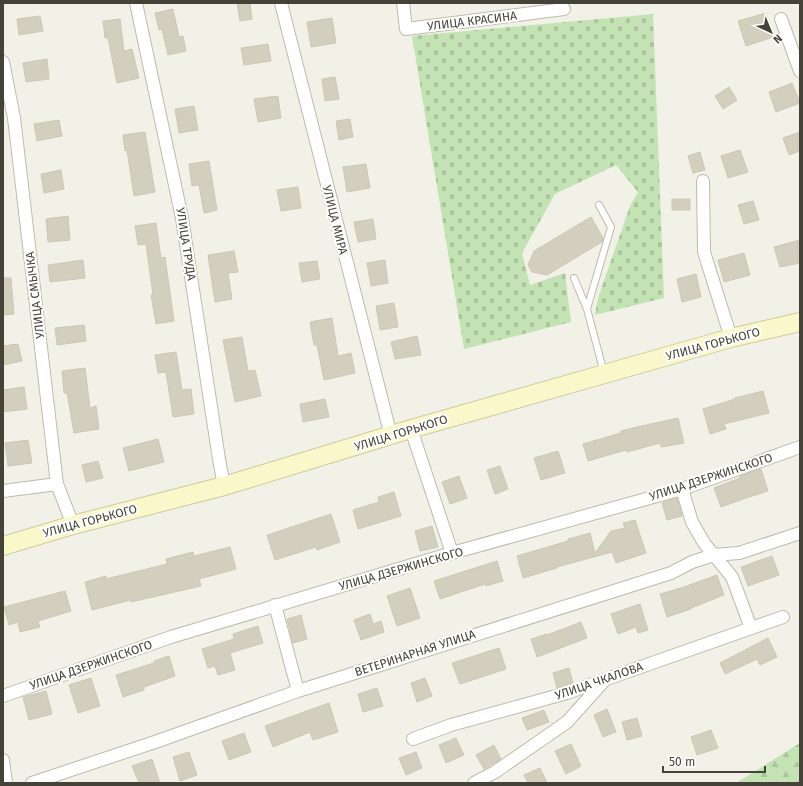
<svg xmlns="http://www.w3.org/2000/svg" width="803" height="786" font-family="'Fira Sans',sans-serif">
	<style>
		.forest { fill: url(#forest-firs) }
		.cemetery { fill: url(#cemetery-stones) }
		.building { fill: #d3cfbe; stroke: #cdc8b2 }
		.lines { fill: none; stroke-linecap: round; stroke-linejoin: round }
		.service-casing { stroke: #bdbbab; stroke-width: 8 }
		.minor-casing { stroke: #bdbbab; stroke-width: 14 }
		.secondary-casing { stroke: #cecb9b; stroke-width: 20 }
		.service { stroke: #fff; stroke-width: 6 }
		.minor { stroke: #fff; stroke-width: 12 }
		.secondary { stroke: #faf8cb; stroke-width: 18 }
		.labels { text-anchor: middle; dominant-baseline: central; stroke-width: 4; stroke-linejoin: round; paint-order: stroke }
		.street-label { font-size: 12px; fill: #454337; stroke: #fff }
	</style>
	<defs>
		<pattern id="forest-firs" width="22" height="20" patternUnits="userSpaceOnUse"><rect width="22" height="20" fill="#c4e3b4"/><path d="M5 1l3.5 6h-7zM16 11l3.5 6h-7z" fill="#aac49b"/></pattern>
		<pattern id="cemetery-stones" width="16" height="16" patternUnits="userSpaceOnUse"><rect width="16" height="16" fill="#c4e3b4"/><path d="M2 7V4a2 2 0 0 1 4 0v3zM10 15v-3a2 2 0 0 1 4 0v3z" fill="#aac49b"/></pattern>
	</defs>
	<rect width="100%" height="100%" fill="#f2f1e8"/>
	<path class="forest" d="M800,743v40h-64z"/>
	<path class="cemetery" d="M653,14l11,284 -69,17 3,-17 32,-92 8,-14 -22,-27 -61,29 -33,59 8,32 35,-12 6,49 -107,27 -52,-313z"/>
	<path class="building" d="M237,3h13l2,16 -12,2z
		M173,9l6,28 4,-1 3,15 -18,4 -6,-26 -3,1 -4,-17z
		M766,13l7,24 -27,9 -8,-25z
		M40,16l3,15 -24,4 -2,-16z
		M332,18l4,25 -25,4 -4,-25z
		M120,19l4,32 8,-2 7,29 -22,5 -9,-45h-3l-2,-17z
		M268,44l3,17 -27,4 -3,-17z
		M47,59l2,20 -23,3 -3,-19z
		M335,77l4,22 -14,2 -3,-22z
		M792,83l8,20 -24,9 -7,-20z
		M729,87l8,13 -14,9 -8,-13z
		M278,96l3,22 -23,4 -4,-23z
		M194,106l4,24 -19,3 -4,-24z
		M350,119l3,18 -14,3 -3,-19z
		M59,120l3,16 -25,5 -3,-17z
		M145,132l10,60 -21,4 -7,-46 -2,1 -2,-16z
		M800,132v19l-11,4 -6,-17z
		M740,150l8,22 -20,6 -7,-22z
		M700,152l5,18 -12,3 -5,-17z
		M209,161l8,49 -13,3 -5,-28 -7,1 -3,-22z
		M366,164l4,24 -23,4 -4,-25z
		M61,170l3,19 -20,4 -3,-19z
		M298,187l3,21 -20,3 -4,-21z
		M672,199h18v11h-18z
		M753,201l6,19 -15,4 -6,-19z
		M68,216l2,24 -22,2 -2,-23z
		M591,217l12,21 -1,4 -55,33 -15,-3 -4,-7 6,-14z
		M373,219l3,20 -18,3 -4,-20z
		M156,223l5,35 4,-1 9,64 -18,3 -5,-29h2l-7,-51 -8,1 -3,-19z
		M800,240v23l-20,4 -6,-20z
		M234,251l4,21 -10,1 4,26 -17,3 -7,-47z
		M744,253l6,22 -26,7 -6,-22z
		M83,260l2,18 -35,4 -2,-17z
		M385,260l3,23 -17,3 -4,-23z
		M317,261l3,18 -18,3 -3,-19z
		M696,274l5,23 -19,5 -5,-23z
		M3,278h8l3,36 -11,1z
		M394,303l4,24 -18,3 -4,-24z
		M332,318l6,38 13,-3 4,20 -31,7 -7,-35h-3l-4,-23z
		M84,325l2,16 -29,4 -2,-17z
		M417,336l4,19 -26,4 -4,-17z
		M242,337l6,34 7,-1 6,26 -26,6 -12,-62z
		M18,344l4,17 -19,4v-19z
		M176,352l6,38 9,-1 3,25 -21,3 -7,-45 -8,1 -3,-18z
		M85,368l5,40 6,-2 3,23 -25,4 -7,-40h-3l-2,-22z
		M24,387l3,22 -24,3v-22z
		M763,391l6,22 -45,11 2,5 -16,5 -7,-25 32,-10v-1z
		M325,399l4,18 -26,5 -3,-18z
		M678,418l6,25 -23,4 -1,-4 -33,9 -1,-2 -38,11 -5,-17 38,-11v-2l16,-4z
		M158,439l6,23 -35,9 -6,-23z
		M28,440l4,23 -24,3 -3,-23z
		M558,451l7,22 -24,7 -7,-22z
		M98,461l5,17 -17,4 -4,-17z
		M500,466l8,23 -13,5 -8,-24z
		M761,469l7,22 -25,8 -22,8 -7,-19 26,-10v-2z
		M459,476l8,22 -17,6 -8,-22z
		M394,492l7,24 -43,13 -5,-19 26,-8 -1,-5z
		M677,498l5,18 -15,4 -5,-17z
		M331,514l9,28 -23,8 -1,-3 -41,13 -8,-25z
		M635,520l11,33 -30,10 -4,-11 -55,15v1l-34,10 -6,-22 51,-15v-2l22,-6 5,20 16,-22 14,-3 -2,-5z
		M432,526l6,21 -18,4 -5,-20z
		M230,547l6,22 -37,10 2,7 -70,16v-2l-39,10 -7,-28 21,-6v3l61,-15 -1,-5 27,-7 1,4z
		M772,556l7,19 -31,11 -7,-19z
		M497,561l6,20 -17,5 -1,-2 -45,15 -6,-18z
		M717,575l7,20 -33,13v1l-24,8 -7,-23 24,-7z
		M410,588l10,30 -23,8 -10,-30z
		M65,591l6,20 -33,10 2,6 -20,5 -2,-10 -9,3 -5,-18z
		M640,604l8,26 -10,3 -2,-6 -18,7 -7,-20z
		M370,614l3,10 8,-3 3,11 -23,8 -7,-20z
		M301,615l6,24 -14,4 -6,-24z
		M581,622l6,16 -50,19 -6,-18 16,-5v1z
		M258,626l5,17 -33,10 5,17 -17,5 -3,-9 -7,2 -6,-19 32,-10 -1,-5z
		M768,638l9,19 -17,8 -3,-6 -32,15 -5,-11z
		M499,648l7,21 -46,15 -8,-21z
		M169,656l6,20 -31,11v3l-21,7 -7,-22 38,-12v-2z
		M569,668l4,15 -16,5 -4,-15z
		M91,678l9,28 -22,7 -9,-28z
		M425,678l7,18 -15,6 -6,-19z
		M377,688l6,18 -20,6 -5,-18z
		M46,691l6,23 -23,6 -6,-23z
		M329,703l9,29 -25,8 -3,-8 -37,15 -8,-21z
		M607,709l9,23 -13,5 -9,-22z
		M544,710l5,12 -22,8 -5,-12z
		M637,718l5,18 -15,4 -5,-18z
		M711,730l7,18 -21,7 -6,-18z
		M244,733l7,19 -22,8 -7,-19z
		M456,738l8,17 -18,8 -7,-18z
		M571,744l10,22 -15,8 -11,-23z
		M494,745l7,14 -17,10 -8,-14z
		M189,752l8,23 -17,6 -7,-24z
		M416,752l6,16 -16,7 -7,-17z
		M152,759l8,24h-21l-7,-17z
		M540,768l7,15h-19l-4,-8z"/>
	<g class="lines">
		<defs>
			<path id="service" d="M574,278l13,31 24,-82 -12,-22
				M587,309l17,64"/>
			<path id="minor" d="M136,3l46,215 37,241 5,27
				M281,3l110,433
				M403,3l3,26 158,-20
				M781,19l19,52
				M3,62l11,56 43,366 16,41
				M703,181l1,71 27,86
				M411,429l41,124
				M682,489l10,33 12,21 28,34 19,51
				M3,491l54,-7
				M275,605l23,86
				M3,696l168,-59 281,-84 230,-64 118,-42
				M413,739l38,-14 116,-32 216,-76
				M3,760l3,23
				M32,783l126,-42 140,-50 373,-118 21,-11 22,-7 25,-2 61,-20
				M474,783l21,-11 72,-50 36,-40"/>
			<path id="secondary" d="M3,546l70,-21 151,-39 187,-57 320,-91 69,-16"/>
		</defs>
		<use href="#service" class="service-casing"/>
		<use href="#minor" class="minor-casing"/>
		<use href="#secondary" class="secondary-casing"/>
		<use href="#service" class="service"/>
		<use href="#minor" class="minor"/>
		<use href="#secondary" class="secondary"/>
	</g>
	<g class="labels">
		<g class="street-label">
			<text transform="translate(472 21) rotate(-7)">УЛИЦА КРАСИНА</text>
			<text transform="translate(335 220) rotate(76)">УЛИЦА МИРА</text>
			<text transform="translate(186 244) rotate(81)">УЛИЦА ТРУДА</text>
			<text transform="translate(35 295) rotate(-97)">УЛИЦА СМЫЧКА</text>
			<text transform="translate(713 344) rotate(-15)">УЛИЦА ГОРЬКОГО</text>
			<text transform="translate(401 433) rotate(-17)">УЛИЦА ГОРЬКОГО</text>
			<text transform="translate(711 477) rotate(-18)">УЛИЦА ДЗЕРЖИНСКОГО</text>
			<text transform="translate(90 521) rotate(-15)">УЛИЦА ГОРЬКОГО</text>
			<text transform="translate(401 569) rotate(-16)">УЛИЦА ДЗЕРЖИНСКОГО</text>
			<text transform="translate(415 653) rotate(-18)">ВЕТЕРИНАРНАЯ УЛИЦА</text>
			<text transform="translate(91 665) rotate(-19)">УЛИЦА ДЗЕРЖИНСКОГО</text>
			<text transform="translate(599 681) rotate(-19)">УЛИЦА ЧКАЛОВА</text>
		</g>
	</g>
	<rect width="803" height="786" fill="none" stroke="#454337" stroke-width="8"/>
	<g transform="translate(771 32) rotate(136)" stroke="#ffffff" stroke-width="3" paint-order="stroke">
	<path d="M0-3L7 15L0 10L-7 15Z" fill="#454337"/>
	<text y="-6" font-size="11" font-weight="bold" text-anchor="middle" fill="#454337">N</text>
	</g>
	<path d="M663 766v6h102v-6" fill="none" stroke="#454337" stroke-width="2"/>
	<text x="669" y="766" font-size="12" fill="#454337" stroke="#ffffff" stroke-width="3" paint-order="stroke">50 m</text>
</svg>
